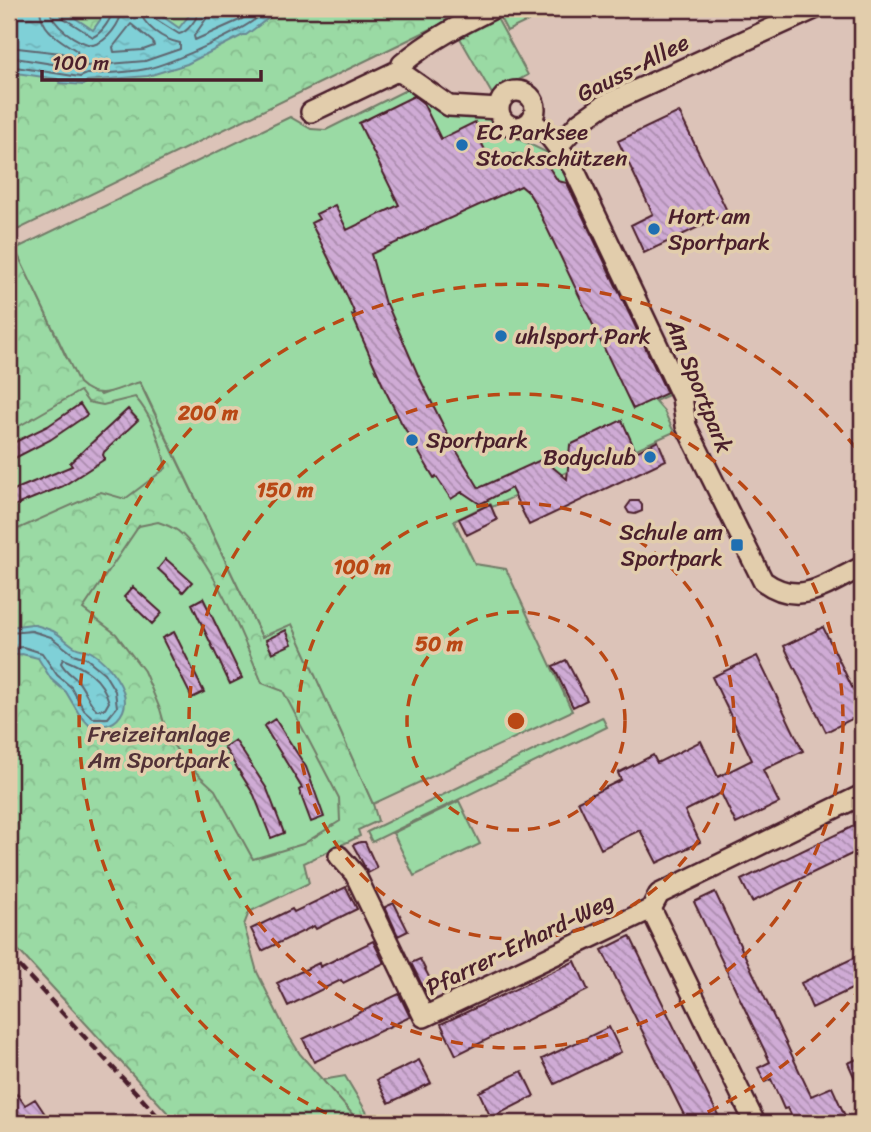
<svg xmlns="http://www.w3.org/2000/svg" width="871" height="1132" font-family="Sriracha,sans-serif">
	<style>
		.grass { fill: url(#grass-tufts); stroke: #727c68; stroke-width: 2 }
		.park { fill: url(#park-crowns); stroke: #727c68; stroke-width: 2 }
		.garden { fill: #9adaa4; stroke: #727c68; stroke-width: 2 }
		.water { fill: url(#water-ripples); stroke: #6a8992; stroke-width: 2 }
		.lines { fill: none; stroke-linecap: round; stroke-linejoin: round }
		.shore { stroke: #5f6670; stroke-width: 2 }
		.building { fill: url(#building-back-hatch); stroke: #4a1f2b; stroke-width: 2 }
		.minor-casing { stroke: #4a1f2b; stroke-width: 24 }
		.minor { stroke: #e2cdac; stroke-width: 19 }
		.rail { stroke: #4a1f2b; stroke-width: 4.5; stroke-dasharray: 10 5; stroke-linecap: butt }
		.ring { fill: none; stroke: #b94815; stroke-width: 3.5; stroke-dasharray: 12 9 }
		.poi-dot { fill: #1f6fb2; stroke: #e2cdac; stroke-width: 2.5 }
		.labels { text-anchor: middle; dominant-baseline: central; stroke-width: 7; stroke-linejoin: round; paint-order: stroke }
		.street-label { font-size: 23px; fill: #4a1f2b; stroke: #e2cdac }
		.poi-label { font-size: 23px; fill: #4a1f2b; stroke: #e2cdac; text-anchor: start }
		.park-label { font-size: 23px; fill: #523237; stroke: #e2cdac }
		.centre { fill: #b94815; stroke: #e2cdac; stroke-width: 3.5 }
		.ring-label { font-size: 21px; text-anchor: middle; font-weight: bold; fill: #b94815; stroke: #e2cdac; stroke-width: 7; stroke-linejoin: round; paint-order: stroke }
	</style>
	<defs>
		<pattern id="grass-tufts" width="24" height="20" patternUnits="userSpaceOnUse" patternTransform="scale(1.75)"><rect width="24" height="20" fill="#9adaa4"/><path d="M3 7l-1-3M5 7V3M7 7l1-3M15 17l-1-3M17 17v-4M19 17l1-3" fill="none" stroke="#86bb8d"/></pattern>
		<pattern id="park-crowns" width="20" height="18" patternUnits="userSpaceOnUse" patternTransform="scale(1.75)"><rect width="20" height="18" fill="#9adaa4"/><path d="M2 6a3 3 0 1 1 6 0M12 15a3 3 0 1 1 6 0" fill="none" stroke="#86bb8d"/></pattern>
		<pattern id="water-ripples" width="26" height="14" patternUnits="userSpaceOnUse" patternTransform="scale(1.75)"><rect width="26" height="14" fill="#7fd0d7"/><path d="M2 4q2-2 4 0t4 0M15 11q2-2 4 0t4 0" fill="none" stroke="#6fb2b9"/></pattern>
		<pattern id="building-back-hatch" width="6" height="6" patternUnits="userSpaceOnUse" patternTransform="scale(1.75)"><rect width="6" height="6" fill="#cfabd5"/><path d="M-1 5l2 2M0 0l6 6M5-1l2 2" fill="none" stroke="#aa8bad"/></pattern>
	</defs>
	<rect width="100%" height="100%" fill="#dcc3b8"/>
	<filter id="ink" filterUnits="userSpaceOnUse"><feTurbulence type="fractalNoise" baseFrequency=".0143" numOctaves="2"/><feDisplacementMap in="SourceGraphic" scale="14" xChannelSelector="R" yChannelSelector="G"/><feConvolveMatrix kernelMatrix="1 2 1 2 8 2 1 2 1" color-interpolation-filters="sRGB"/></filter>
	<g filter="url(#ink)">
		<path class="grass" d="M504,9h49l-46,22 -10,-19z
			M345,1076l28,47h-13l-38,-43z"/>
		<path class="park" d="M9,9h463l-463,225z
			M494,13l34,62 -36,19 -35,-61z
			M9,235l57,122 35,38 38,-14 123,256 30,-14 81,181 5,17 -20,9 2,6 -56,27 5,20 -60,29 -5,13 13,47 30,61 13,21 60,69h-183l-168,-183z"/>
		<path class="garden" d="M414,86l29,27 12,3 34,2 13,13 46,22 19,24 104,217 -16,7 9,10 10,21 -51,23 -5,-7 -126,59 -2,-4 -36,18 21,43 31,5 66,142 -199,93 -81,-180 -30,13 -122,-255c-24,6 -40,21 -61,1l-64,-134 275,-132 21,12 15,1z
			M80,391l8,11 15,3 32,-8c18,20 26,45 31,71l-41,31 -24,-7 -92,41v-101z
			M158,522c6,2 14,5 20,9 34,27 67,111 84,152l21,8 56,107 1,23 -37,23 -50,15 -38,-69 -30,-28 -17,-25 -8,-28 -16,-38 -28,-37 -33,-25 56,-83z
			M602,717l5,10 -235,115 -5,-10z
			M459,801l21,43 -66,32 -21,-43z"/>
		<path class="water" d="M9,9h53l31,21 15,-21h44l27,19 15,-19h80l-4,8 -24,18h-3l-56,29 -39,12 -61,5 -3,4 -24,-2 -3,-4 -48,-7z
			M32,624c7,2 14,4 21,7 8,4 14,11 22,16 5,3 11,2 16,5 16,10 41,39 32,59 -7,15 -18,15 -33,15l-11,-12 -13,-22 -15,-13 -13,-21 -16,-4 -13,2v-29z"/>
		<g class="lines">
			<path class="shore" d="M50,9c1,16 27,34 43,36 14,-3 28,-22 29,-36
				M59,9l3,8 31,20c9,-4 19,-19 20,-28
				M149,9l3,8 27,17c9,-2 19,-16 20,-25
				M208,9l-2,10 -12,17 1,4 47,-21 13,-10
				M131,24l22,18 1,4 -11,4 -29,2 -1,-5z
				M9,47l52,6 11,4 6,-1 -1,-5c-16,-11 -36,-20 -37,-42
				M9,57l68,11 9,-2 59,-5 35,-12v-6c-16,-3 -38,-17 -40,-34
				M9,66l71,11 7,-3c19,-1 40,-1 59,-5 22,-4 112,-43 119,-60
				M9,633l23,-2 19,6 22,17 13,4 18,15 11,18 2,16 -9,11h-15l-9,-8 -13,-23 -14,-12 -15,-22 -19,-6 -14,1
				M63,659c22,9 39,18 46,43l-4,7 -8,1c-9,-8 -12,-21 -20,-30 -6,-6 -12,-9 -16,-17z"/>
		</g>
		<path class="building" d="M414,96l9,7 18,36 34,-17 6,12 -3,2 13,26 19,-8 15,1 23,11 10,15 9,2 100,210 -34,16 -98,-206 -7,-11 -7,-6 -150,68 14,50h2l31,71 35,70 26,43 64,-29 24,20 3,-34 52,-25 14,32 22,-11 8,19 -137,65 -18,-37 -31,16 -18,-12 -11,7 -15,-23 -2,2 -33,-56 -16,-32 -33,-75 3,-1 -13,-29 -31,-62 8,-4 -3,-5 19,-9 12,25 52,-25 -40,-82z
			M679,112l49,101 -84,40 -13,-28 22,-11 -35,-73z
			M80,404l7,11 -37,25 -41,21v-16l39,-19z
			M128,409l10,11 -34,32 -1,3 2,4 -42,27 -54,22v-16l63,-26 -2,-3z
			M631,501h8l3,4v6l-7,3 -6,-1 -3,-5z
			M490,504l7,16 -30,15 -8,-16z
			M166,559l26,23 -9,10 -25,-23z
			M133,587l29,26 -10,11 -28,-27z
			M203,598l39,80 -12,6 -38,-80z
			M823,627l39,81v6l-36,18 -42,-86z
			M286,630l6,14 -20,9 -6,-13z
			M174,632l30,60 -12,6 -30,-60z
			M757,656l46,95 -40,19 16,33 -43,21 -15,-31 -36,18 15,31 -43,21 -17,-33 -39,19 -23,-48 43,-21 -3,-7 35,-18 4,8 44,-22 17,36 34,-17 -40,-83z
			M566,660l21,40 -14,7 -20,-41z
			M275,719l31,48 18,50 -13,5 -12,-32 3,-2 -38,-62z
			M235,740l32,49 17,44 -13,5 -17,-43 -30,-48z
			M862,822v27l-110,53 -11,-22z
			M360,842h5l12,26 -9,5 -15,-28z
			M346,887l11,22 -41,20 -2,-3 -52,25 -11,-22 41,-20 2,3z
			M715,892l96,204 21,-9 14,31 -12,5h-39l-7,-15 -4,1 -13,-30 -6,3 -7,-14 12,-6 -76,-160z
			M394,903l14,28 -10,5 -13,-29z
			M630,936l46,95 46,92h-34l-26,-52 -60,-121z
			M373,941l11,22 -41,20 -2,-3 -53,26 -11,-23 42,-20 1,4z
			M862,954v30l-50,24 -11,-25z
			M420,959l14,28 -9,4 -14,-28z
			M575,961l13,29 -132,65 -15,-31z
			M399,994l11,23 -96,45 -11,-23z
			M609,1027l12,25 -66,32 -13,-25z
			M862,1057v37l-14,-31z
			M419,1060l12,23 -42,20 -12,-23z
			M522,1071l12,25 -43,22 -12,-26z
			M17,1094l8,11 10,-6 16,24h-42v-24z"/>
		<g class="lines">
			<defs>
				<path id="minor" d="M402,73v-9c28,-24 58,-39 90,-55
					M499 109a18 18 0 1 1 36 0a18 18 0 1 1-36 0Z
					M311,112l84,-40 7,1 47,33 50,3
					M531,120l18,16 24,31 109,230 4,29 77,155c37,27 63,3 99,-14
					M558,146l22,-24 24,-17 210,-96
					M339,856l16,18 69,143 227,-108
					M651,909l8,-15 203,-99
					M651,909l104,214"/>
			</defs>
			<use href="#minor" class="minor-casing"/>
			<use href="#minor" class="minor"/>
			<path class="rail" d="M9,955l155,168"/>
		</g>
	</g>
	<g class="ring">
		<circle cx="516" cy="721" r="109"/>
		<circle cx="516" cy="721" r="218"/>
		<circle cx="516" cy="721" r="327"/>
		<path d="M862 986A436 436 0 0 1 686 1122M346 1122A436 436 0 1 1 862 456"/>
	</g>
	<g class="poi-dot">
		<circle cx="462" cy="145" r="7"/>
		<circle cx="654" cy="229" r="7"/>
		<circle cx="501" cy="336" r="7"/>
		<circle cx="412" cy="440" r="7"/>
		<circle cx="650" cy="457" r="7"/>
		<rect x="730" y="538" width="14" height="14" rx="3.5"/>
	</g>
	<g class="labels">
		<g class="street-label">
			<text transform="translate(633 68) rotate(-27)">Gauss-Allee</text>
			<text transform="translate(699 386) rotate(68)">Am Sportpark</text>
			<text transform="translate(520 944) rotate(-26)">Pfarrer-Erhard-Weg</text>
		</g>
		<g class="poi-label">
			<text x="476" y="132">EC Parksee<tspan x="476" dy="26">Stockschützen</tspan></text>
			<text x="668" y="216">Hort am<tspan x="668" dy="26">Sportpark</tspan></text>
			<text x="515" y="336">uhlsport Park</text>
			<text x="426" y="440">Sportpark</text>
			<text x="636" y="457" text-anchor="end">Bodyclub</text>
			<text x="723" y="532" text-anchor="end">Schule am<tspan x="723" dy="26">Sportpark</tspan></text>
		</g>
		<g class="park-label">
			<text x="159" y="734">Freizeitanlage<tspan x="159" dy="26">Am Sportpark</tspan></text>
		</g>
	</g>
	<circle cx="516" cy="721" r="10" class="centre"/>
	<g class="ring-label">
		<text x="208" y="420">200 m</text>
		<text x="285" y="497">150 m</text>
		<text x="362" y="574">100 m</text>
		<text x="439" y="651">50 m</text>
	</g>
	<rect width="871" height="1132" fill="none" stroke="#e2cdac" stroke-width="35"/>
	<rect x="18" y="18" width="836" height="1097" fill="none" stroke="#4a1f2b" stroke-width="2.5" filter="url(#ink)"/>
	<path d="M42 70v10h219v-10" fill="none" stroke="#4a1f2b" stroke-width="3.5"/>
	<text x="52" y="70" font-size="21" fill="#4a1f2b" stroke="#e2cdac" stroke-width="5" paint-order="stroke">100 m</text>
</svg>
